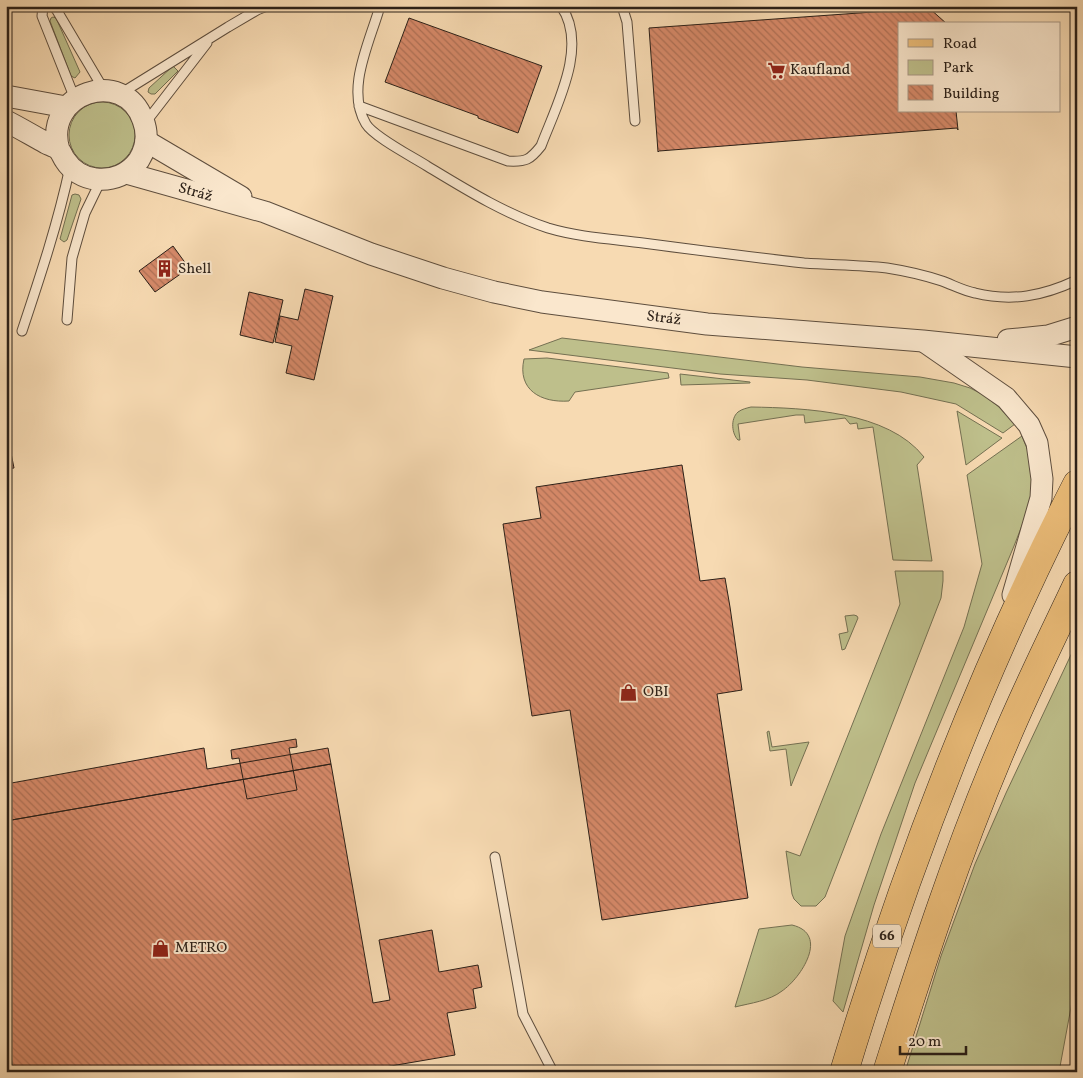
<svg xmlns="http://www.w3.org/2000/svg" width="1083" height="1078" font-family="Vollkorn,serif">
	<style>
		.green { fill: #bebf8b; stroke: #747052 }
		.building { fill: url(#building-back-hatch); stroke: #2b2018 }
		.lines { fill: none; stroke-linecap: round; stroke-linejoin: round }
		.service-casing { stroke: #5e4e3e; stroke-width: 11 }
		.tertiary-casing { stroke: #5e4e3e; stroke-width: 23 }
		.primary-casing { stroke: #2b2018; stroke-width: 29 }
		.service { stroke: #fae7cd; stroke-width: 9 }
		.tertiary { stroke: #fae7cd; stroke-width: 21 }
		.primary { stroke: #ecbd79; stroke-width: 28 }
		.labels { text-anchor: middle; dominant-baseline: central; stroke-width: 4; stroke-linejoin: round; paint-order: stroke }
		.shield { fill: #fae7cd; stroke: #695c4e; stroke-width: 1 }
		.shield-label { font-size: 14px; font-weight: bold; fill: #2b2018 }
		.poi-label { font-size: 15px; fill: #2b2018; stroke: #fae7cd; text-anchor: start }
		.street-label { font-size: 15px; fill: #2b2018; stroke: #fae7cd }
	</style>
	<defs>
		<pattern id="building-back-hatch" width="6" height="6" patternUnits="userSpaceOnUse" patternTransform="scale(1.25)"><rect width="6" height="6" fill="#d68969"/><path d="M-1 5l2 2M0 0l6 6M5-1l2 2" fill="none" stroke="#ae7055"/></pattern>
	</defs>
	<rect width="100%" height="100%" fill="#f7dab2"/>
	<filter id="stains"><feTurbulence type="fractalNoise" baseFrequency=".004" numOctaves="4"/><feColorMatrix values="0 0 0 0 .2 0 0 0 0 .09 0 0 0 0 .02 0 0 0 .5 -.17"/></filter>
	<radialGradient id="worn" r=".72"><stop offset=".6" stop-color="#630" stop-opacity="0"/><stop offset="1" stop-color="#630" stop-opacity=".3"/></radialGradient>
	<path class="green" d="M53,17l3,1 24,54 -5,6 -4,-2 -21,-55 1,-3z
		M173,66l5,5 -23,23h-4l-3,-2 1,-4z
		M69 135a33 33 0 1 1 66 0a33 33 0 1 1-66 0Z
		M75,194l4,1 2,4 -14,41 -3,2 -4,-3 12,-44z
		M562,338l240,29 118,10 34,6 16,5 12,6 17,13 16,17 -12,9 -47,-29 -55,-12 -94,-12 -87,-6 -191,-24z
		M547,358l121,15 1,5 -94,14 -6,9c-28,2 -52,-11 -45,-42z
		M680,374l70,8v1l-69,2z
		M751,407c54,1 137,4 173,50l-7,8 15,96 -39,-1 -20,-133 -15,2 -1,-6 -7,1 -5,-6 -40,5 -1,-8h-8l-58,9 2,16h-2c-6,-6 -8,-21 0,-28 4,-3 9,-4 13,-5z
		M957,411l45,27 -36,27z
		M1022,436l6,15 4,31 -2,23 -16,41 -99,237 -41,122 -31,107 -10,-11 12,-65 36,-102 83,-207 18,-63 -15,-89z
		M895,571h48v10l-2,17 -116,299 -9,9h-15l-7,-7 -2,-5 -6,-43 14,5 95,-239 5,-13z
		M854,615l3,1 1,2 -13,31 -3,1 -3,-16 9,-2 -3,-16z
		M1077,642v333l-18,97h-154l36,-116 34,-92 31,-71z
		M769,731l3,16 37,-5 -18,44 -5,-37 -16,2 -3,-19z
		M792,925c38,9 9,53 -10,66 -13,10 -31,12 -47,16l24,-78z"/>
	<path class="building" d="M929,8l18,16h-48v87h57l2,19 -1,-2 -298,23 -1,1 -9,-124z
		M409,18l133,48 -24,67 -40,-15v-2l-93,-34z
		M173,246l16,22 -34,24 -16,-21z
		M305,289l28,7 -19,84 -28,-7 6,-27 -17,-4 5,-26 18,4z
		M249,292l34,8 -10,43 -33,-8z
		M10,448l4,20 -8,1v-20z
		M682,465l18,116 25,-3 5,29 12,83 -25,4 31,204 -146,22 -32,-210 -38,6 -29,-192 38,-6 -5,-31z
		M296,739l1,8 -8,1 8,42 -50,9 -8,-41 -7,1 -1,-9z
		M204,748l3,21 121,-21 3,16 -325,57v-37z
		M331,764l42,239 17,-3 -11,-60 53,-10 7,42 39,-7 4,22 -9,2 3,19 -29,5 8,42 -70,12 1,5h-372l-8,-41v-210z"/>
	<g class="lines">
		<defs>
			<path id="service" d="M43,6l-1,10 33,83
				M52,6l4,3 48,81
				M380,6c-10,36 -35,83 -14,118 8,13 47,33 61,42 38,23 78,48 121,62 30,9 63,11 95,15 53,7 107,14 161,20 27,2 55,2 83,5 19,3 37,7 55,13 11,4 22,10 33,12 37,9 68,3 102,-13
				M622,6l5,16 8,99
				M120,94l108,-67 29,-17 10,-4
				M359,106l149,55c18,1 22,-1 33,-15 15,-40 48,-100 20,-140
				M146,122l61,-79
				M67,320l5,-62 13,-45 16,-33
				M22,331c18,-54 36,-108 48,-164
				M495,857l28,157 30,58"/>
			<g id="tertiary">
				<path d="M6,96l60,11"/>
				<path d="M6,121c14,7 27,15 40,22 4,2 11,4 13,7 3,3 4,8 6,10 7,11 19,18 31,19 17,2 33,-5 43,-19 8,-13 9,-27 4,-40 -19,-54 -101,-27 -84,30"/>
				<path d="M146,141l95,56"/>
				<path id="s1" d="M126,173l139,39 106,42 72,24 51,14 48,10 165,22 216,17 154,16"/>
				<path d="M1008,340l40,-4 29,-9"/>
				<path d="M925,342l81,56 23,27 8,18 5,36 -1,19 -28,97"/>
			</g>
			<path id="primary" d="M844,1072c61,-202 137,-401 233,-588
				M887,1072c35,-111 71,-222 117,-329 22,-53 48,-105 73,-158"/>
		</defs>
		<use href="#service" class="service-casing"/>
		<use href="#tertiary" class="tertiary-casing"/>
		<use href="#primary" class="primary-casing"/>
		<use href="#service" class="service"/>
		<use href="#tertiary" class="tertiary"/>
		<use href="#primary" class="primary"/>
	</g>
	<defs>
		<symbol id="supermarket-bare" viewBox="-9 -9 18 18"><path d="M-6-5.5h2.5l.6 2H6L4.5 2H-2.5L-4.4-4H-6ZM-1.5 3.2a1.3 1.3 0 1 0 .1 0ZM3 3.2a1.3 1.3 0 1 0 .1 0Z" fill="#8f2418" stroke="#fae7cd" stroke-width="2.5" paint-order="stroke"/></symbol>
		<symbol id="building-bare" viewBox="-9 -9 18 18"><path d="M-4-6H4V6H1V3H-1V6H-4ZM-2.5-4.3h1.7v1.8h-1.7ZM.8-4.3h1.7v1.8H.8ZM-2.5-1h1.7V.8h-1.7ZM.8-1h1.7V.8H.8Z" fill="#8f2418" stroke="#fae7cd" stroke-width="2.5" paint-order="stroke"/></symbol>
		<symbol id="shop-bare" viewBox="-9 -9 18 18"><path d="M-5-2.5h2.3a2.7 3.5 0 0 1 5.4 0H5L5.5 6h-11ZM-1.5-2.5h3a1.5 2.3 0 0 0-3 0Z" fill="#8f2418" stroke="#fae7cd" stroke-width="2.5" paint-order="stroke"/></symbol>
	</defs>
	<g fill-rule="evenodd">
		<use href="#supermarket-bare" x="764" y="58" width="25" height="25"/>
		<use href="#building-bare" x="152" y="256" width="25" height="25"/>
		<use href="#shop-bare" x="616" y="680" width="25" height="25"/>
		<use href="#shop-bare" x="148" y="936" width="25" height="25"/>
	</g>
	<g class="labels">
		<rect class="shield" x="873" y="924.5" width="28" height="23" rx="4"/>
		<g class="shield-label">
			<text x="887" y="936">66</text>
		</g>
		<g class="poi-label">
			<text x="790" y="70">Kaufland</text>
			<text x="178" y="269">Shell</text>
			<text x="643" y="692">OBI</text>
			<text x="175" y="948">METRO</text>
		</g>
		<g class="street-label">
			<text stroke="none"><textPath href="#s1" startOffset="72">Stráž</textPath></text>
			<text stroke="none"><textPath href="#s1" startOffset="559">Stráž</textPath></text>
		</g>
	</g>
	<rect width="1083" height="1078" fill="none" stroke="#f7dab2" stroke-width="25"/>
	<rect x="8" y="8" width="1068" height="1063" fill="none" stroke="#2b2018" stroke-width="2.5"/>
	<rect x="12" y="12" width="1058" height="1053" fill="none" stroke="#2b2018"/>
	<rect x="898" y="22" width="162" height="90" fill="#fae7cd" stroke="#a79785"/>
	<rect x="908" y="39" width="25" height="8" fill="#ecbd79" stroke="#a79785"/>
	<text x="943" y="48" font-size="15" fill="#2b2018">Road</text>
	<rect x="908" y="60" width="25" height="15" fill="#bebf8b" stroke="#a79785"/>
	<text x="943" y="72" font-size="15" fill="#2b2018">Park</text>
	<rect x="908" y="85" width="25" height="15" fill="url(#building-back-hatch)" stroke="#a79785"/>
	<text x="943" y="98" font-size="15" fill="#2b2018">Building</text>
	<path d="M900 1046v8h66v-8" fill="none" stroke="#2b2018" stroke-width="2.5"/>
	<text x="908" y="1046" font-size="15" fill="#2b2018" stroke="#fae7cd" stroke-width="4" paint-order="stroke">20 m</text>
	<rect width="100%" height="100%" filter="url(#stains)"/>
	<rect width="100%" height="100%" fill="url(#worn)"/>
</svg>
